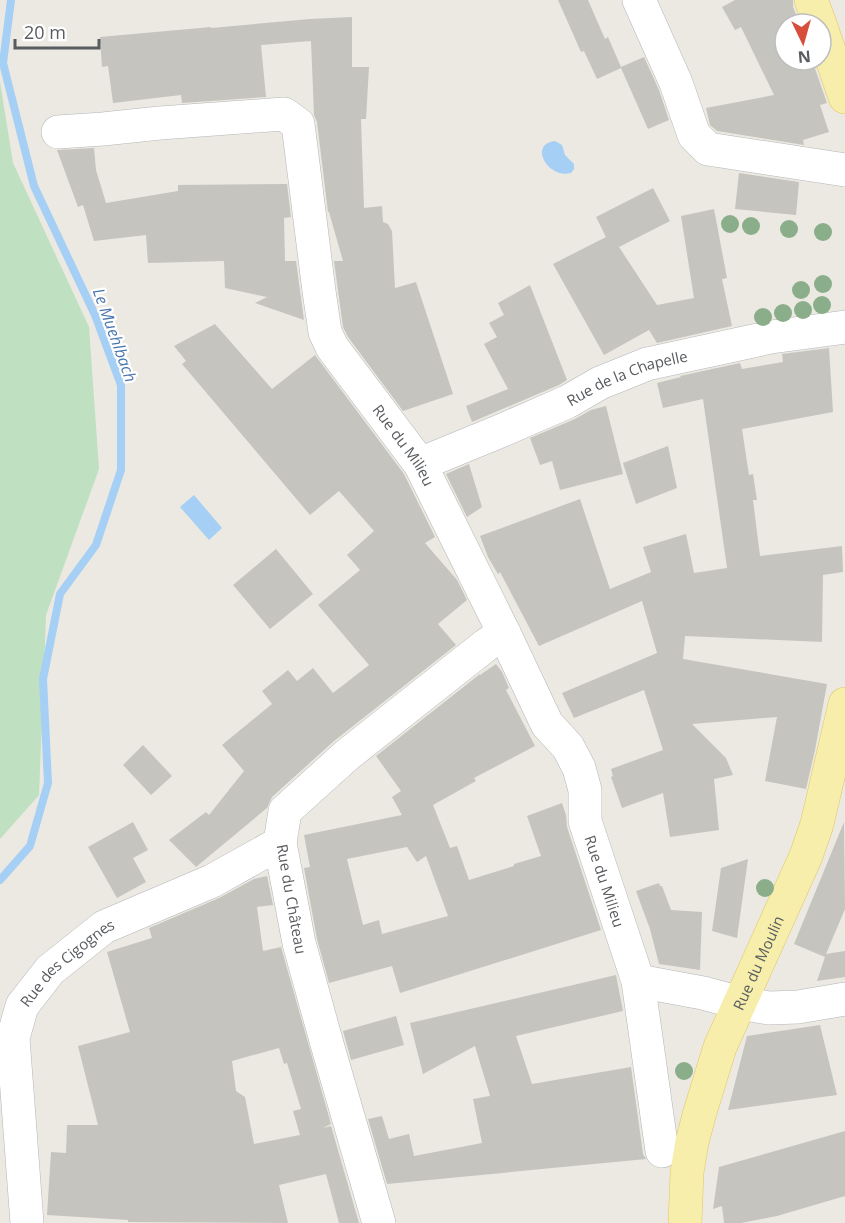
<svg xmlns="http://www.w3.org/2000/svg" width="845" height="1223" font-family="'Open Sans',sans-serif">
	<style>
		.green { fill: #bfe0c1 }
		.water { fill: #a6cff6 }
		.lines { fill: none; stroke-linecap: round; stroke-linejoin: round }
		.stream { stroke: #a6cff6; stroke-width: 8 }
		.building { fill: #c6c4be; fill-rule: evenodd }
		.minor-casing { stroke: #b3b6ba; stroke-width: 34 }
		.major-casing { stroke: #e2c662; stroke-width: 34 }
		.minor { stroke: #fff; stroke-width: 33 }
		.major { stroke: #f6eeaa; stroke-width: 33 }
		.tree { fill: #8bae8a }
		.labels { text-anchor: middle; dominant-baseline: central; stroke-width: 4.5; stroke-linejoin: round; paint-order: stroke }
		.street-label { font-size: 15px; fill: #595c60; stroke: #fff }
		.water-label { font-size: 16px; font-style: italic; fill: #4975ae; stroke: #fff }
	</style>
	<rect width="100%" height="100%" fill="#ebe9e1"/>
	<path class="green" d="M0,82l13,81 76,164 10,142 -53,146 -7,180 -39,44z"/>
	<path class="water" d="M555,141l7,4 3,10 9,9v5l-3,4c-23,6 -43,-29 -16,-32z
		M194,495l28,33 -13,12 -29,-33z"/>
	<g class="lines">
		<path class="stream" d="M0,880l30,-34 18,-63 -5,-104 17,-85 36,-49 25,-75v-85l-26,-70 -61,-129 -31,-123 8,-63"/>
	</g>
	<path class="building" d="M558,0h30l17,39 3,-2 13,30 23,-10 15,33 10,30 -21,9 -27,-61 -24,11 -13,-28 -3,1z
		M735,0h58v7l7,17h-15v36h27l15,43 -7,2 9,27 -26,8 1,5 -87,-14 -7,-6 -4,-17 68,-13 -33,-68 -6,3 -13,-23z
		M352,17v50h17l-3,52h-5l3,89 18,-2 1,16 5,2 4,7 3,57 21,-6 37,112 -50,17 -55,-74 -5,-10 -9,-66h9l-14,-49h-1l-11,-90 -3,-7 -3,-74 -50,4 5,52 -84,6 -1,-8 -68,8 -5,-37 -6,1 -2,-30 111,-10v1l99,-9z
		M94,148l2,22 10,33 72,-12v-6l109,-1 4,33 -7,1 1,43h11l8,59 -49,-17 12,-6 -42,-9 -1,-27 -76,2 -2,-28 -52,6 -11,-36 -5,2 -21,-57z
		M739,173l60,9 -3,33 -61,-6z
		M653,188l17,33 -51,26 38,58 37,-7 -13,-82 33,-7 13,69 -5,1 10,47 -75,17 -8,-13 -45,25 -51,-91 53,-27 -10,-20z
		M530,285l37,95 -8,5 -87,37 -6,-16 42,-17 -24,-45 13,-7 -8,-14 15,-8 -6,-12z
		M215,324l57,65 43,-34 89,119 31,63 -10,6 32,37 10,20 -29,24 18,21 -122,96 -62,56 -5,11 -71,59 -27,-27 37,-28 3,3 35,-44 -22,-26 50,-41 -10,-13 26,-21 9,11 16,-13 20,25 36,-28 -51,-60 42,-35 -13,-15 27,-24 -35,-40 -29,24 -128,-151 4,-3 -12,-15z
		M829,348l4,64 -91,17 7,46 4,-1 4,26h-4l7,56 82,-10 1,26 -20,3 -1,67 -137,-6 -2,23 144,25 -12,66 -9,39 -41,-8 12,-64 -85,7 34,34 7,17 -19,4 5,51 -49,7 -7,-44 -41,15 -11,-31 2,-1 -2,-7 52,-19 -19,-60 -70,28 -12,-25 95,-40 -15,-52 -103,45 -39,-74 -2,2 -10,-17 -8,-21 100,-37 30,90 41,-17 -8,-25 43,-13 8,39 33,-5 -24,-169 -40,9 -6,-25 24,-6 -1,-1 60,-13 2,6 41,-7 -1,-8z
		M606,406l17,68 -63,16 -8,-29 -12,4 -10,-27 45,-19 16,-9z
		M668,446l9,42 -41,16 -13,-41z
		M469,464l13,43 -15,10 -21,-43z
		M276,549l37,45 -43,35 -37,-44z
		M496,664l6,8 7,16 -3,2 29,56 -61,32 2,3 -43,24 17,43 7,-2 12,34 45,-14v-2l27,-8 -14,-40 35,-13 4,12 1,12 34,103 -201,63 -8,-27 -63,17 -12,-44 -13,-71 6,-1 -6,-32 98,-20 -10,-18 9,-6 -25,-35 104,-82v1zM407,847l10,15 9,-6 22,60 -66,18 -3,-14 -16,5 -16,-66z
		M143,745l29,31 -21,19 -28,-30z
		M133,822l15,28 -15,8 13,24 -29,16 -29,-51z
		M844,822l1,87 -19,45 19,-3v26l-28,4 8,-24 -31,-13z
		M748,859l-11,79 -25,-7 9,-63z
		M267,876l6,29 -16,2 6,44 18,-4 50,177 -8,4 8,-2 28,97h-20l-13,-49 -47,11 9,38 -160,-1v-2l-81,-5 4,-63 15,1 1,-28h31l-20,-79 52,-14 -23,-80 45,-14 -3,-10 70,-30 35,-19zM279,1048l5,16 3,-1 14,46 -8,2 7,24 -46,9 -9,-47 -9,-6 -4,-30z
		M659,883l1,3h2l9,24 31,2 -2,58 -41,-6 -9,-35 -14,-38z
		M616,975l7,36 -107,25 16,48 99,-17 12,87 3,5 -259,25 -19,-65 14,-3 7,23 20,-5 5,22 68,-13 -9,-44 17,-3 -15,-50 -52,28 -13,-51z
		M396,1016l8,29 -53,15 -8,-29z
		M820,1025l17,70 -109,15 19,-74z
		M845,1131v65l-68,20 -36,7h-17l-2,-17 -9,3 6,-42z"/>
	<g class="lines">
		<defs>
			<g id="minor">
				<path d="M639,0l37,83 18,52 14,14 137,21"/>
				<path id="s1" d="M58,132l45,-3 57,-6 124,-9 14,10 21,167 6,41 7,15 88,117 84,169 43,91 21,23 11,21 6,22v31l53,160 24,170"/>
				<path id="s2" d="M420,464l78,-32 69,-30 33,-19 47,-19 124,-27 74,-10"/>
				<path d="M638,981l65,12 37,10 29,5 29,-1 47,-8"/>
				<path id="s3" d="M27,1223l-14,-185 9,-32 28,-36 54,-43 108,-46 68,-38"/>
				<path d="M379,1223l-52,-179 -28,-101 -19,-100 5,-32 62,-56 139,-110 18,-12"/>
			</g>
			<g id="major">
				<path d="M811,0l9,24"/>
				<path d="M821,27l24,70"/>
				<path id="s4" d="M685,1223l2,-51 5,-30 8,-30 20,-65 86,-191 11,-32 28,-120"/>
			</g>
		</defs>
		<use href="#minor" class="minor-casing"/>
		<use href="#major" class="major-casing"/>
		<use href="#minor" class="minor"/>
		<use href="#major" class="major"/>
	</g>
	<g class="tree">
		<circle cx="730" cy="224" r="9"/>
		<circle cx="751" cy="226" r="9"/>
		<circle cx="789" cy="229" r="9"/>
		<circle cx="823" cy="232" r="9"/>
		<circle cx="823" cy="284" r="9"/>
		<circle cx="801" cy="290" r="9"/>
		<circle cx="822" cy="305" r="9"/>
		<circle cx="803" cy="310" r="9"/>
		<circle cx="783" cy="313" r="9"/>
		<circle cx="763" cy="317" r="9"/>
		<circle cx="765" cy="888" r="9"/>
		<circle cx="684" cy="1071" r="9"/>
	</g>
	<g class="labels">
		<g class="street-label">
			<text stroke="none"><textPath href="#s2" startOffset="225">Rue de la Chapelle</textPath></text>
			<text stroke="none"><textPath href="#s1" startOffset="592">Rue du Milieu</textPath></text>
			<text stroke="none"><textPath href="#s1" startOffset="1078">Rue du Milieu</textPath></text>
			<text transform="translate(292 899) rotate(80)">Rue du Château</text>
			<text stroke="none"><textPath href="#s4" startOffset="273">Rue du Moulin</textPath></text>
			<text stroke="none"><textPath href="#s3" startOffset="282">Rue des Cigognes</textPath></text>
		</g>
		<g class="water-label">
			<text transform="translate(115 335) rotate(70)">Le Muehlbach</text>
		</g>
	</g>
	<g transform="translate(803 42) rotate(175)"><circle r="28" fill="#ffffff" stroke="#bdbebf" stroke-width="1.5"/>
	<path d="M0-4.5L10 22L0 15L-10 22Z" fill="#d74f3b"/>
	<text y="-9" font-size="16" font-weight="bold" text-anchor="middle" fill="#595c60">N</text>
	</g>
	<path d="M15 39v9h84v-9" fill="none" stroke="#595c60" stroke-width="3"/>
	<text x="24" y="39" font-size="18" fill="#595c60" stroke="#ffffff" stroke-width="4.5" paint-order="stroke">20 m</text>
</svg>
